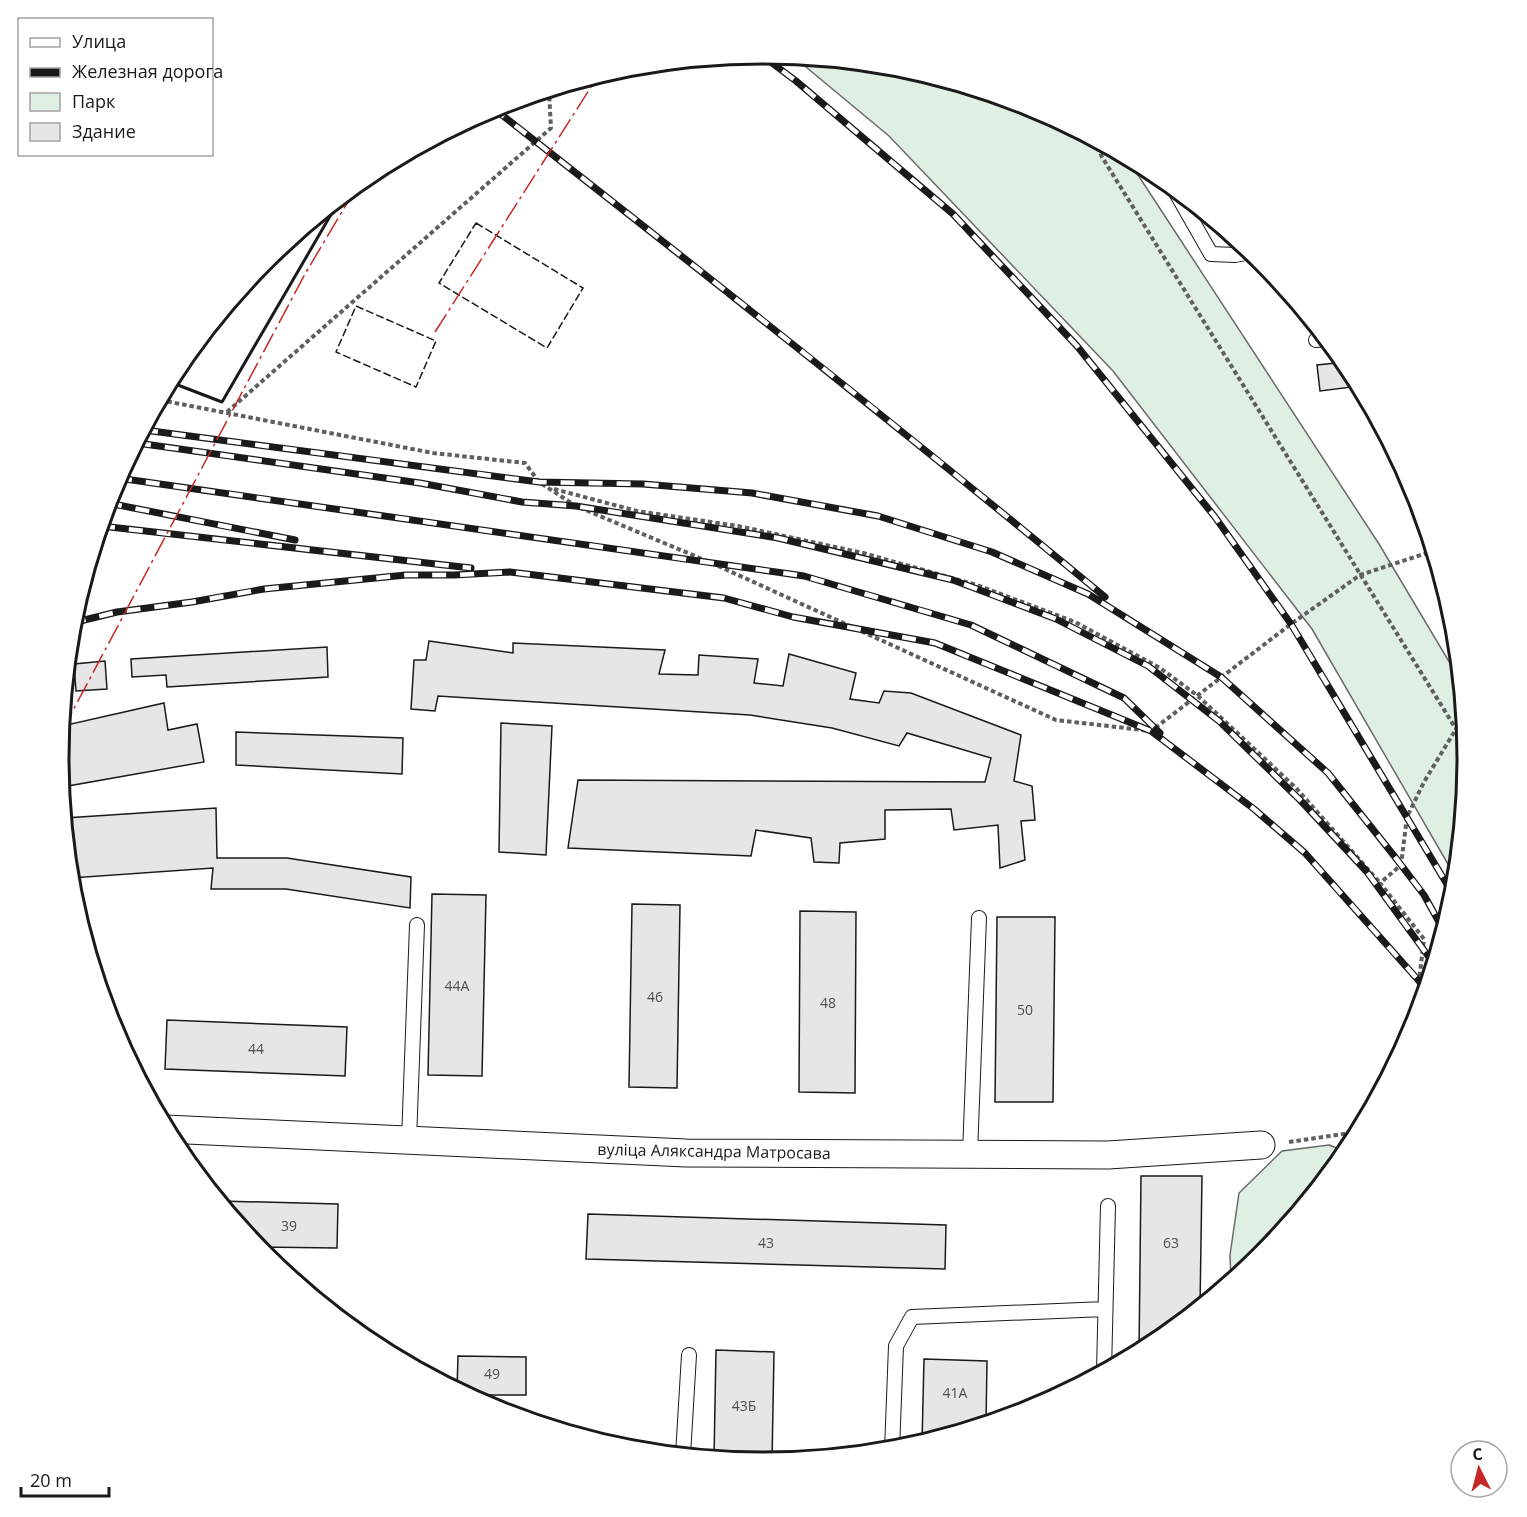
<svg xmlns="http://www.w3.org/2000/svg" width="1527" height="1517" font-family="'Open Sans',sans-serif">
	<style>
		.green { fill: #e0efe3; stroke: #6a6a6a; stroke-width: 1.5 }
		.building { fill: #e6e6e6; stroke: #1a1a1a; stroke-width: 1.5 }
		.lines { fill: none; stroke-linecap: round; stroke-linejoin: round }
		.lane-casing { stroke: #1a1a1a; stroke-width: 16 }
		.street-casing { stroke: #1a1a1a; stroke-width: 29 }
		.path { stroke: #5f5f5f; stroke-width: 4; stroke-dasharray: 4.5 3; stroke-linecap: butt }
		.lane { stroke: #fff; stroke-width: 14 }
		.street { stroke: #fff; stroke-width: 27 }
		.rail-casing { stroke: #1a1a1a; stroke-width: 7 }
		.rail { stroke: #fff; stroke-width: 4.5; stroke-dasharray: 14; stroke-linecap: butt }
		.fence { stroke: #1a1a1a; stroke-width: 1.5; stroke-dasharray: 8 3; stroke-linecap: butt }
		.wall { stroke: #1a1a1a; stroke-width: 3 }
		.power { stroke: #c62828; stroke-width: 1.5; stroke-dasharray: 21 4.5 3 4.5; stroke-linecap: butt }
		.labels { text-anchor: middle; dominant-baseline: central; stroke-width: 4.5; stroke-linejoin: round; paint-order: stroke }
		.number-label { font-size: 14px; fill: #4d4d4d }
		.street-label { font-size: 16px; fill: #1a1a1a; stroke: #fff }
		.rim { fill: none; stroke: #1a1a1a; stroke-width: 3 }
	</style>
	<rect width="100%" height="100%" fill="#fff"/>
	<path class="green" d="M794,57l107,11 132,40 91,48 16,22 239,366 81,136 8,79 -12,119 -144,-249 -199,-258 -224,-235z
		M1329,1145l18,7 -86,105 -30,25 -1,-27 9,-62 43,-42z"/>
	<path class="building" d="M1345,362l15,24 -40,5 -3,-26z
		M429,641l84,12v-10l152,7 -6,24 39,1 1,-20 59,4 -4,24 29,3 6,-32 67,19 -6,26 29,4 5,-12 27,2 110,42 -7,46 18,5 3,34 -14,1 4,39 -25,8 -2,-43 -44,5 -3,-21 -66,1v29l-45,4 -1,20 -25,-1 -3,-24 -55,-8 -5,26 -183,-8 10,-68 407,2 6,-24 -84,-25 -8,13 -67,-18 -82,-13 -312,-19 -3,15 -24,-2 3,-49h12z
		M327,647l1,30 -161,10 -1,-12 -34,2 -1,-18z
		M105,661l2,28 -31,2 -2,-27z
		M164,703l4,27 29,-6 7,38 -142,25 -3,-29 3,-32z
		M501,723l51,3 -6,129 -47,-3z
		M236,732l167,6 -1,36 -166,-9z
		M216,808l1,50h70l124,19 -1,31 -124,-19h-75l2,-21 -142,10 -6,-60z
		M432,894l54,1 -4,181 -54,-1z
		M632,904l48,1 -3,183 -48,-1z
		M800,911l56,1 -1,181 -56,-1z
		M997,917h58l-2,185h-58z
		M167,1020l180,7 -2,49 -180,-7z
		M1141,1176h61l-2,131 -45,37 -16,9z
		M220,1201l118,3 -1,44 -80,-1z
		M588,1214l358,11 -1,44 -359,-10z
		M716,1350l58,2 -2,110 -58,-4z
		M458,1356l68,1v38h-45v8l-24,-13z
		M924,1359l63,2 -1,63 -64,19z"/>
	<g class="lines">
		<defs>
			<path id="lane" d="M1174,189l37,65 24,1 16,-3
				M1316,340l10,-1
				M409,1140l8,-215
				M970,1154l9,-236
				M1104,1371l4,-165
				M892,1450l4,-104 16,-29 193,-8
				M683,1455l6,-100"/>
			<path id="street" d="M166,1129l520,24 422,2 153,-10"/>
		</defs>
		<use href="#lane" class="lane-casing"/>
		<use href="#street" class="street-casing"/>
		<path class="path" d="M1094,140l8,17 354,572
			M160,400l273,53 92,10 14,19 37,24 138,58 342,156 95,11 140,-107 69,-49 73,-24
			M227,412l324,-284 -2,-37
			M554,489l83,22 101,15 125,27 114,32 98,37 85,46 38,28 99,93 83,94
			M1421,1006l-2,-25 5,-42 -44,-56 21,-18 6,-48 17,-35 32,-53 9,-3
			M1289,1142l68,-10 3,-3"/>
		<use href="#lane" class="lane"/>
		<use href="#street" class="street"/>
		<defs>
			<path id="rail" d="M760,54l36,27 157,133 124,132 138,171 76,107 163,272
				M493,108c206,161 411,323 612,489
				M144,430l395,52 104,2 109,9 126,23 114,36 96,42 133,83 107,96 67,84 29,38 20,36
				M137,443l283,40 102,19 54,4 202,32 175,42 103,39 92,47 71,55 82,80 66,71 67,92
				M118,478l686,98 167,49 153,73 36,35
				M108,503l187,37
				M101,526l370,42
				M72,623l45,-11 75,-10 72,-13 142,-14h48l56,-3 214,26 69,19 142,26 216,88 103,78 51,44 114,128 6,10"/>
		</defs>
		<use href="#rail" class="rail-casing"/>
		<use href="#rail" class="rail"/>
		<path class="fence" d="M476,223l107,65 -36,60 -108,-65z
			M356,306l80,35 -20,46 -80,-35z"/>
		<path class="wall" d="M170,382l52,20 118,-203"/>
		<path class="power" d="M435,332l163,-256
			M62,731l243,-457 54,-91"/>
	</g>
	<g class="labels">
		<g class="number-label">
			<text x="457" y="985">44А</text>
			<text x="655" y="996">46</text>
			<text x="828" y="1002">48</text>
			<text x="1025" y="1009">50</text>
			<text x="256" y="1048">44</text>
			<text x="289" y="1225">39</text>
			<text x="766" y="1242">43</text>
			<text x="1171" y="1242">63</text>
			<text x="492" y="1373">49</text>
			<text x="955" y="1392">41А</text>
			<text x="744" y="1405">43Б</text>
		</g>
		<g class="street-label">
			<text transform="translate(714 1151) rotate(1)">вуліца Аляксандра Матросава</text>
		</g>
	</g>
	<path d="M0 0H1527V1517H0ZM69 758a694 694 0 1 1 1388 0a694 694 0 1 1-1388 0Z" fill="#fff" fill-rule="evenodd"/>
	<path class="rim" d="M69 758a694 694 0 1 1 1388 0a694 694 0 1 1-1388 0Z"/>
	<rect x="18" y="18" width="195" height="138" fill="#ffffff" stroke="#a3a3a3" stroke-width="1.5"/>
	<rect x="30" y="38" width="30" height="9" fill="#ffffff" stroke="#a3a3a3" stroke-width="1.5"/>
	<text x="72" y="48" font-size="18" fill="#1a1a1a">Улица</text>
	<rect x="30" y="68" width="30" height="9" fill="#1a1a1a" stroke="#a3a3a3" stroke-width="1.5"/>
	<text x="72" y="78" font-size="18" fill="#1a1a1a">Железная дорога</text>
	<rect x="30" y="93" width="30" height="18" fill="#e0efe3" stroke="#a3a3a3" stroke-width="1.5"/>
	<text x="72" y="108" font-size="18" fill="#1a1a1a">Парк</text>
	<rect x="30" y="123" width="30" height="18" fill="#e6e6e6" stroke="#a3a3a3" stroke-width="1.5"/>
	<text x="72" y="138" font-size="18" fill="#1a1a1a">Здание</text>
	<g transform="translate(1479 1469) rotate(354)"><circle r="28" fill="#ffffff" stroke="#a3a3a3" stroke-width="1.5"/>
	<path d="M0-4.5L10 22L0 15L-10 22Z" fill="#c62828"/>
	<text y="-9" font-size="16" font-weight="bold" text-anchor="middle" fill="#1a1a1a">С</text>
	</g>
	<path d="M21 1487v9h88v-9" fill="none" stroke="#1a1a1a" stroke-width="3"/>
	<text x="30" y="1487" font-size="18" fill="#1a1a1a" stroke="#ffffff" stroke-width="4.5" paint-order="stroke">20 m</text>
</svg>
